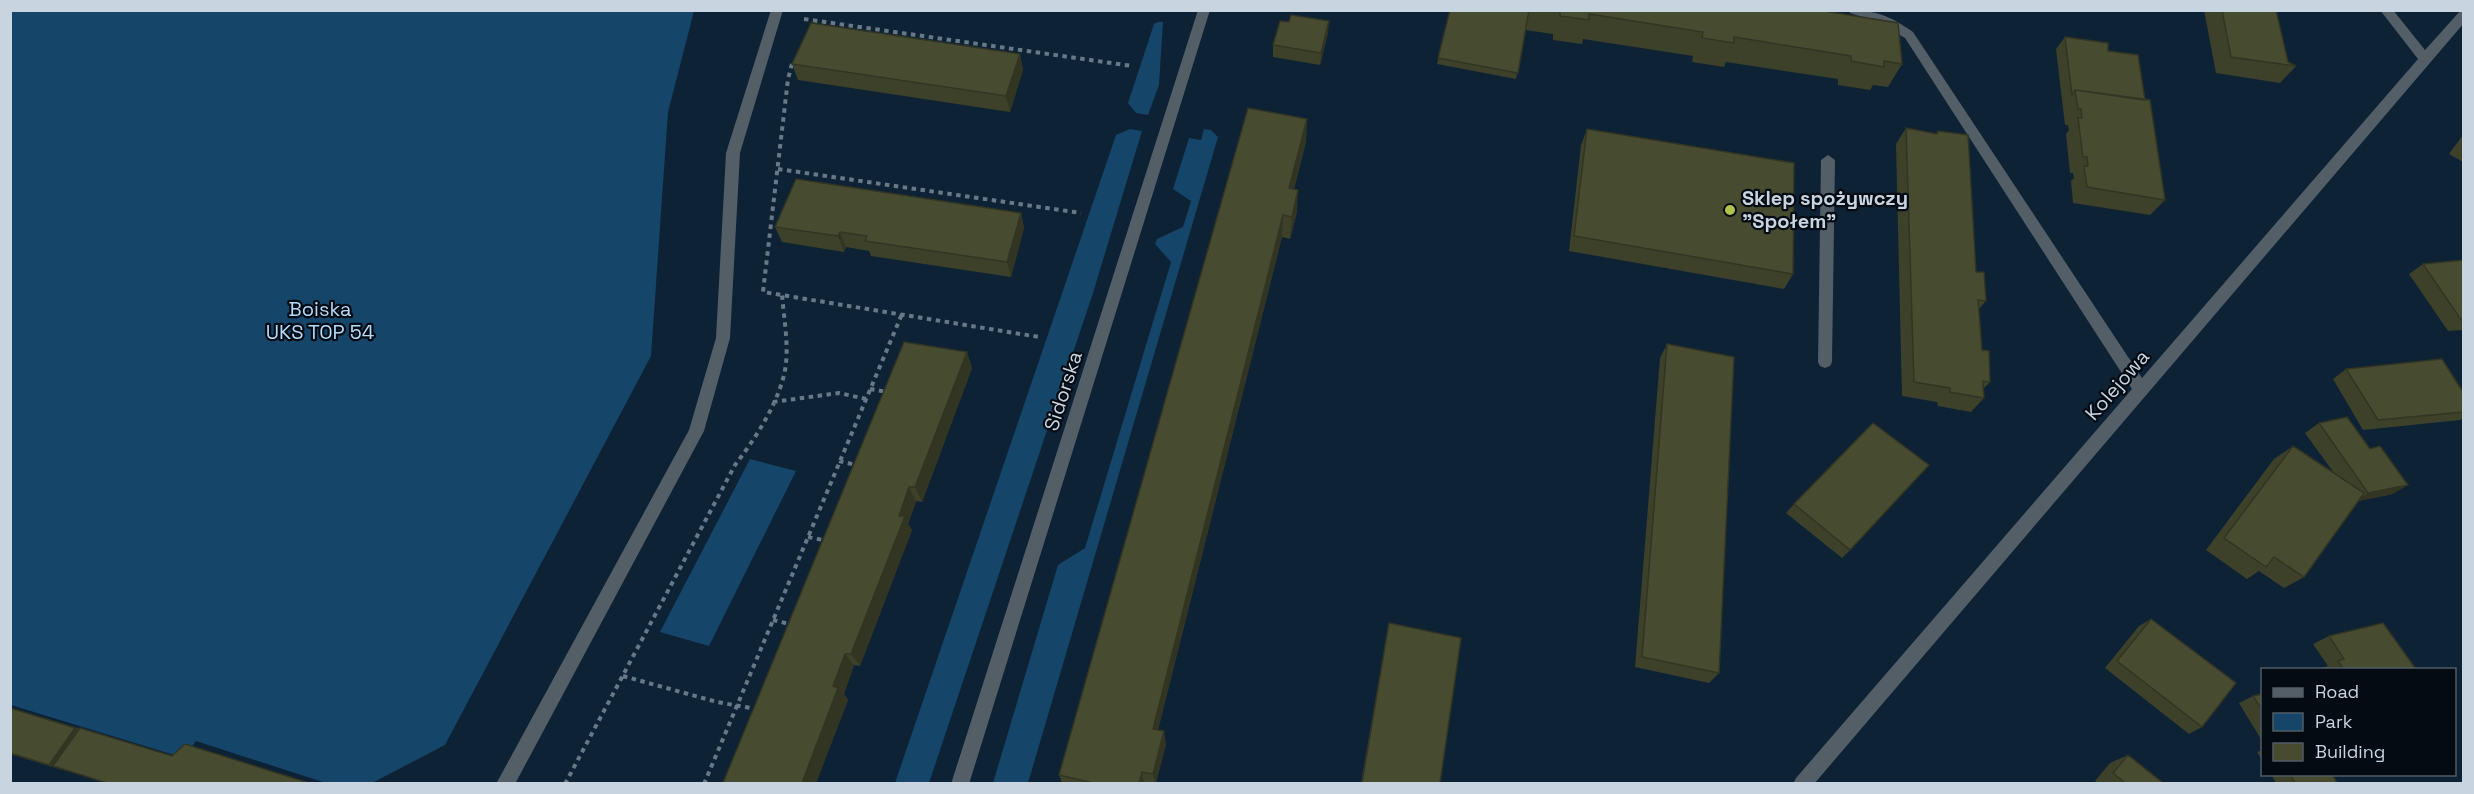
<svg xmlns="http://www.w3.org/2000/svg" width="2474" height="794" font-family="'Space Grotesk',sans-serif">
	<style>
		.green { fill: #154569 }
		.lines { fill: none; stroke-linecap: round; stroke-linejoin: round }
		.path { stroke: #677887; stroke-width: 4; stroke-dasharray: 4.5 4.5; stroke-linecap: butt }
		.minor { fill: #545e67; fill-rule: evenodd }
		.wall { fill: #3d412a }
		.shaded-wall { fill: #323522 }
		.building { fill: #474c31; stroke: #323522; stroke-width: 1.5 }
		.poi-dot { fill: #b2c34c; stroke: #040b13; stroke-width: 2 }
		.labels { text-anchor: middle; dominant-baseline: central; stroke-width: 4.5; stroke-linejoin: round; paint-order: stroke }
		.poi-label { font-size: 20px; font-weight: bold; fill: #c8d5e0; stroke: #040b13; text-anchor: start }
		.park-label { font-size: 20px; fill: #b5dafb; stroke: #040b13 }
		.street-label { font-size: 20px; fill: #c8d5e0; stroke: #040b13 }
	</style>
	<rect width="100%" height="100%" fill="#0d2234"/>
	<path class="green" d="M10,11h684l-26,101 -17,244 -206,389 -73,38h-46l-130,-42 -12,17 -173,-53z
		M1158,22h5l-4,63 -11,30 -12,-2 -8,-10 26,-79z
		M1130,129l12,2 -49,162 -164,490h-34l221,-648z
		M1204,129l7,1 7,7 -190,646h-35l65,-218 27,-17 86,-286 -16,-18 2,-5 26,-12 8,-26 -18,-12 16,-51 12,2z
		M750,459l46,12 -87,175 -49,-14z"/>
	<g class="lines">
		<path class="path" d="M804,19l328,47
			M792,64l-4,15 -25,213 276,45
			M778,169l303,44
			M870,389l17,3
			M773,402l66,-9 27,6
			M839,461l17,4
			M808,537l20,4
			M773,620l20,5
			M623,676l94,26 39,7
			M565,784l170,-319c20,-26 41,-58 49,-90 6,-25 0,-55 -2,-80
			M704,784l198,-470"/>
		<path class="minor" d="M771,10h12l-43,143 -10,185 -26,93 -189,353h-19l193,-354 27,-92 10,-185z
			M1198,10h12l-241,774h-18z
			M1848,10c28,0 42,6 65,22l229,346 276,-319 -38,-49h13l32,40 36,-40h3v13l-650,761h-21l3,-6 336,-389 -227,-351 -26,-15 -29,-10z
			M1828,155l7,5 -3,202 -2,4 -5,2 -5,-2 -2,-4 3,-202z"/>
	</g>
	<path class="wall" d="M1450,10h368l84,54 -14,23 -15,-2 -3,5 -32,-5v-6l-112,-17 -2,5 -32,-5 1,-6 -110,-17 -1,5 -29,-4v-6l-28,-4 -9,49 -79,-15z
		M2204,10h72l12,52 8,4 -16,17 -64,-10z
		M1328,33l-8,32 -47,-8v-12z
		M2065,37l43,14 37,49 20,100 -15,15 -77,-12 -2,-22 3,-3 -1,-5h-3l-4,-39 3,-4 -1,-5h-3l-9,-76z
		M1020,54l3,16 -13,42 -212,-32 -6,-16z
		M1307,119l-1,23 -12,47 3,23 -7,27 -8,-2 -124,493 8,14 -10,39h-94l-3,-8z
		M1906,128l30,6 2,-3 38,141 10,29 -7,8 3,41 8,32 -7,7 1,9 -13,14 -33,-6 -1,-4 -35,-6 -6,-252z
		M1587,129l206,145 -9,15 -215,-38 12,-106z
		M2463,135v27l-14,-8z
		M1021,213l3,15 -13,49 -140,-21 -2,-5 -23,-4 -2,5 -62,-10 -7,-15z
		M2463,260v70l-15,1 -39,-57 14,-10z
		M1667,344l52,329 -10,10 -74,-16 25,-309z
		M967,352l5,16 -50,134 -6,-1 -8,23 4,6 -52,136 -6,-1 -10,29 4,6 -32,83h-93z
		M2346,369l117,23v26l-3,2 -97,10 -30,-51z
		M2319,423l74,71 -35,7 -54,76 -20,11 -25,-17 -12,8 -41,-29 68,-91 19,-13 41,27 -29,-40z
		M1794,504l56,46 -8,8 -56,-45z
		M2151,619l51,108 -13,7 -84,-66 34,-42z
		M1389,623l51,160h-79l26,-150z
		M2329,636l87,33h-93l-1,-1 6,-2 -15,-22z
		M2262,694v47l-23,-38 14,-7z
		M10,708l162,48 137,27 -243,-12 -56,-17z
		M2262,750v10l-5,-8z
		M2128,755l35,28h-65l-3,-2 15,-18z
		M2271,774h61l5,9h-61z"/>
	<path class="shaded-wall" d="M1329,21l-1,12 -8,32 1,-12z
		M1020,54l3,16 -13,42 -4,-16z
		M1307,119l-1,23 -18,68 1,-22z
		M1298,190l-1,22 -7,27 2,-22z
		M1021,213l3,15 -13,49 -4,-15z
		M1283,215l-1,22 -127,504 -2,-12z
		M840,232l6,15 -2,5 -6,-16z
		M967,352l5,16 -50,134 -7,-15z
		M2408,485l-15,9 -39,8 14,-9z
		M909,487l7,14 -8,23 4,6 -52,136 -9,-12z
		M845,654l9,11 -10,29 4,6 -32,83h-14l31,-97z
		M75,728l17,6 -26,37 -17,-6z
		M1164,731l2,13 -10,39h-1l-2,-9z
		M1142,772l2,11h-5z"/>
	<path class="building" d="M1450,10h79l-11,63 -80,-15z
		M1560,10h258l80,13 4,41 -18,-3v6l-33,-6v-5l-117,-19v6l-32,-5 1,-6 -114,-18v6l-29,-4z
		M2222,10h54l12,52 8,4 -65,-9z
		M1291,15l38,6 -8,32 -48,-8 7,-24 9,1z
		M811,23l209,31 -14,42 -214,-32z
		M2065,37l43,6v8l30,4 7,45 -70,-10 -3,5z
		M2075,90l75,10 15,100 -78,-13 -3,-21h4l-1,-9h-4l-5,-39h4l-1,-9h-3z
		M1248,108l59,11 -18,69 9,2 -6,27 -9,-2 -130,514 11,2 -11,43 -11,-2 -3,11h-46l-34,-8z
		M1906,128l31,6 1,-3 30,4 8,137h8l2,29 -8,-1 4,50 7,1 1,31 -7,-1 1,17 -34,-6v-4l-36,-6z
		M1587,129l207,34 -1,111 -219,-38z
		M796,179l225,34 -14,49 -142,-21 2,-5 -27,-4 -2,4 -63,-9z
		M2463,260v61h-1l-39,-57z
		M904,342l63,10 -52,135h-6l-10,29h6l-54,138h-6l-12,32 5,2 -36,95h-79z
		M1667,344l67,13 -15,316 -77,-16z
		M2442,359l21,33v20l-85,8 -32,-51z
		M2347,417l23,32 10,-3 28,39 -40,8 -49,-70z
		M1873,423l56,42 -79,85 -56,-46z
		M2293,446l71,47 -60,84 -30,-20 -8,10 -42,-29z
		M2151,619l85,64 -34,44 -85,-66z
		M1389,623l72,15 -21,145h-78z
		M2383,623l33,46h-73l-5,-8 6,-2 -15,-23z
		M2262,694v16l-9,-14z
		M10,708l65,20 -26,37 -39,-12z
		M80,728l92,28 13,-12 124,39h-202l-54,-17z
		M2128,755l35,28h-41l2,-1 -11,-9z
		M2290,774h42l5,9h-42z"/>
	<circle class="poi-dot" cx="1730" cy="210" r="6"/>
	<g class="labels">
		<g class="poi-label">
			<text x="1742" y="198">Sklep spożywczy<tspan x="1742" dy="23">"Społem"</tspan></text>
		</g>
		<g class="park-label">
			<text x="320" y="309">Boiska<tspan x="320" dy="23">UKS TOP 54</tspan></text>
		</g>
		<g class="street-label">
			<text transform="translate(2117 385) rotate(-49)">Kolejowa</text>
			<text transform="translate(1063 391) rotate(-72)">Sidorska</text>
		</g>
	</g>
	<rect width="2474" height="794" fill="none" stroke="#c8d5e0" stroke-width="24"/>
	<rect x="2261" y="668" width="195" height="108" fill="#040b13" stroke="#525c65" stroke-width="1.5"/>
	<rect x="2273" y="688" width="30" height="9" fill="#545e67" stroke="#525c65" stroke-width="1.5"/>
	<text x="2315" y="698" font-size="18" fill="#c8d5e0">Road</text>
	<rect x="2273" y="713" width="30" height="18" fill="#154569" stroke="#525c65" stroke-width="1.5"/>
	<text x="2315" y="728" font-size="18" fill="#c8d5e0">Park</text>
	<rect x="2273" y="743" width="30" height="18" fill="#474c31" stroke="#525c65" stroke-width="1.5"/>
	<text x="2315" y="758" font-size="18" fill="#c8d5e0">Building</text>
</svg>
